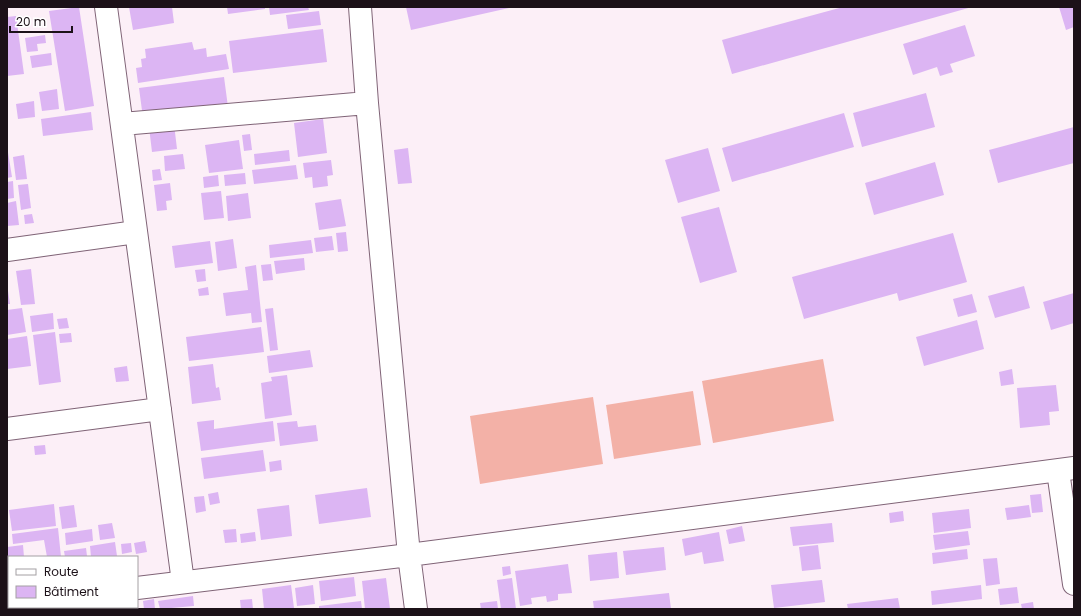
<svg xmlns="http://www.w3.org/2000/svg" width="1081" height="616" font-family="Poppins,sans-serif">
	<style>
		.pitch { fill: #f3b1a7 }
		.building { fill: #dcb5f3 }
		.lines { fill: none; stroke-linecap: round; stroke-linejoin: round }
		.street-casing { stroke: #7f6376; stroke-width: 24 }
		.secondary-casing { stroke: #7f6376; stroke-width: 24 }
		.street { stroke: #fff; stroke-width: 22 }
		.secondary { stroke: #fff; stroke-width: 22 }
	</style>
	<rect width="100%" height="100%" fill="#fceff7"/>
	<path class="pitch" d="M823,359l11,62 -121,22 -11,-62z
		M693,391l8,54 -87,14 -8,-54z
		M593,397l10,67 -123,20 -10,-68z"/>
	<path class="building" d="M79,7l15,99 -29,5 -16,-100z
		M129,7h43l2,16 -41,7z
		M227,7h38v2l-37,5z
		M269,7h39l1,3 -39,5z
		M406,7h103v1l-98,22z
		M843,7h129l-240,67 -10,-34z
		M1059,7h15v20l-8,3z
		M319,11l2,14 -33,4 -2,-14z
		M16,16l8,58 -17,2v-59z
		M965,25l10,31 -25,8 3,8 -13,4 -3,-9 -24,8 -10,-31z
		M323,29l4,33 -94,11 -4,-32z
		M45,35l1,8 -9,1 1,7 -11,1 -2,-14z
		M192,42l2,8 12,-2 1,9 19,-3 3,15 -91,14 -2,-15 6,-1 -1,-8 5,-1 -1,-9z
		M51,53l1,12 -20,3 -2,-12z
		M224,77l4,30 -85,11 -4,-30z
		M57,89l2,20 -17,2 -3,-19z
		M926,93l9,34 -73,20 -9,-34z
		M34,101l1,16 -17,2 -2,-15z
		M91,112l2,18 -50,6 -2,-17z
		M844,113l10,34 -122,35 -10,-34z
		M323,119l4,34 -29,4 -4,-34z
		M174,124l3,25 -25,3 -3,-25z
		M1074,127v36l-76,20 -9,-33z
		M250,134l2,16 -8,1 -2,-16z
		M239,140l4,29 -34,4 -4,-28z
		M7,146l5,31 -5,1z
		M408,148l4,35 -14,1 -4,-34z
		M708,148l12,43 -42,12 -13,-43z
		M289,150l1,11 -35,4 -1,-11z
		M183,154l2,15 -20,2 -1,-15z
		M24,155l3,24 -11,1 -3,-23z
		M331,160l2,15 -6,1 1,10 -15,2 -1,-11 -7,1 -2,-15z
		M935,162l9,33 -70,20 -9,-32z
		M296,165l2,14 -44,5 -2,-14z
		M160,169l2,11 -9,1 -1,-11z
		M245,173l1,11 -21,2 -1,-11z
		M218,175l1,11 -15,2 -1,-11z
		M13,181l1,17 -7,1v-17z
		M170,183l2,17 -6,1 1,9 -10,1 -3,-26z
		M28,184l3,24 -10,2 -3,-25z
		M221,191l3,27 -20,2 -3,-27z
		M248,193l3,25 -23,3 -2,-25z
		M341,199l5,27 -27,4 -4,-27z
		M16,201l3,24 -12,1v-23z
		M719,207l18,65 -37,11 -19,-66z
		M32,214l2,9 -9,1 -1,-9z
		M346,232l2,19 -10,1 -2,-19z
		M953,233l14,49 -68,19 -2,-8 -93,26 -12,-42z
		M332,236l2,14 -18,2 -2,-14z
		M233,239l4,29 -19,3 -3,-29z
		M311,240l2,13 -43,5 -1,-13z
		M210,241l3,22 -38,5 -3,-22z
		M304,258l1,12 -29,4 -2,-13z
		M271,264l2,16 -10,1 -2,-16z
		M256,265l6,57 -10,1 -1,-10 -25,3 -3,-23 25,-3 -3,-23z
		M31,269l4,35 -14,1 -5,-34z
		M205,269l1,12 -9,1 -2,-12z
		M7,284l3,20h-3z
		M1024,286l6,22 -35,10 -7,-22z
		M208,287l1,8 -10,1 -1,-7z
		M1074,293v30l-23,7 -8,-28z
		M972,294l5,18 -19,5 -5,-18z
		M22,308l4,24 -19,3v-25z
		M273,308l5,42 -8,1 -5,-42z
		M53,313l1,16 -22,3 -2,-16z
		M67,318l2,10 -10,1 -2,-10z
		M977,320l7,29 -60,17 -8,-29z
		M261,327l3,25 -75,9 -3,-24z
		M55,332l6,50 -22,3 -6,-50z
		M71,333l1,9 -12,1 -1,-9z
		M27,336l4,30 -24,3v-30z
		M310,350l3,17 -44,6 -2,-17z
		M213,364l3,24 3,-1 2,13 -29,4 -4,-37z
		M127,366l2,15 -13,1 -2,-14z
		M1012,369l2,15 -13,2 -2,-14z
		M287,375l5,40 -27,4 -4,-36 11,-2 -1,-4z
		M1056,385l3,26 -10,1 1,13 -30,3 -3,-40z
		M214,420v9l59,-8 2,20 -74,10 -4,-29z
		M297,421l1,6 18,-2 2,16 -38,5 -3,-23z
		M45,445l1,9 -11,1 -1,-9z
		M263,450l3,21 -62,8 -3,-21z
		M281,460l1,10 -12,2 -1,-10z
		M367,488l4,29 -52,7 -4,-29z
		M218,492l2,11 -10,2 -2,-11z
		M1041,494l2,18 -11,1 -2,-18z
		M204,496l2,15 -10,2 -2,-16z
		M54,504l2,22 -44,5 -3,-21z
		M74,505l3,22 -15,2 -3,-22z
		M289,505l3,31 -31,4 -4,-31z
		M1029,505l2,12 -24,3 -2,-12z
		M969,509l2,19 -37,5 -2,-20z
		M903,511l1,10 -14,2 -1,-10z
		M112,523l3,15 -15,2 -2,-15z
		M832,523l2,19 -41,4 -3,-19z
		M742,526l3,15 -16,3 -3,-14z
		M58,528l3,29h-14l-3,-17 -31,4 -1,-10z
		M92,529l1,12 -27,4 -1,-12z
		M236,529l1,13 -12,1 -2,-13z
		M968,531l2,14 -35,5 -2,-15z
		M255,532l1,9 -15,2 -1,-9z
		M719,532l5,29 -20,3 -2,-12 -17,4 -3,-17z
		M145,541l2,11 -11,2 -2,-11z
		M115,542l2,14 -26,1 -1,-11z
		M131,543l1,9 -10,2 -1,-10z
		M23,545l1,12h-15v3l-2,1v-14z
		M818,545l3,24 -19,2 -3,-24z
		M664,547l2,23 -40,5 -3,-24z
		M86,548l1,8 -22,1 -1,-6z
		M967,549l1,10 -35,5 -1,-11z
		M617,552l2,26 -29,3 -2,-26z
		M997,558l3,26 -14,2 -3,-27z
		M568,564l4,29 -14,1v6l-11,2 -1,-6 -15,2 1,6 -12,2 -5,-35z
		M510,566l1,8 -8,2 -1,-9z
		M354,577l2,19 -35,5 -2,-20z
		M386,578l4,31h-25l-3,-28z
		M512,578l4,31h-15l-4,-29z
		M822,580l3,22 -51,6 -3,-23z
		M291,585l3,23 -30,1 -2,-20z
		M313,585l2,19 -18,2 -2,-18z
		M981,585l1,14 -50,6 -1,-14z
		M1017,587l2,16 -19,2 -2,-16z
		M669,593l2,16h-77l-1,-8z
		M193,596l1,10 -34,3 -2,-8z
		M898,598l2,11h-52l-1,-5z
		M154,599l1,10h-11l-1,-8z
		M252,599l1,10h-12l-1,-9z
		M361,601l1,8h-43v-3z
		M497,601l1,8h-17l-1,-6z
		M1033,602l1,7h-12l-1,-5z"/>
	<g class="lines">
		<defs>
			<path id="street" d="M106,7l77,575
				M360,7l7,96 42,452
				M122,124l245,-21
				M7,250l129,-18
				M7,429l153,-20
				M1058,471l16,113"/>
			<path id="secondary" d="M409,555l7,54
				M137,588l272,-33 665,-87
				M7,605l2,-1"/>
		</defs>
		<use href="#street" class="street-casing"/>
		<use href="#secondary" class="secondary-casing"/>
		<use href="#street" class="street"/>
		<use href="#secondary" class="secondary"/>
	</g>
	<rect width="1081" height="616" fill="none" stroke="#1c1118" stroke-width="16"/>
	<rect x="8" y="556" width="130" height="52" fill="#ffffff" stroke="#a4a0a3"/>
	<rect x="16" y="569" width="20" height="6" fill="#ffffff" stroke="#a4a0a3"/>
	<text x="44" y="576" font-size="12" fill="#1c1118">Route</text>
	<rect x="16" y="586" width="20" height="12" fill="#dcb5f3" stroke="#a4a0a3"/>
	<text x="44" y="596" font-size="12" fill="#1c1118">Bâtiment</text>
	<path d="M10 26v6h62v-6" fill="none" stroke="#1c1118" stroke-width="2"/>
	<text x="16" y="26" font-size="12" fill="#1c1118" stroke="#ffffff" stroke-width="3" paint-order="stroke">20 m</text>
</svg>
